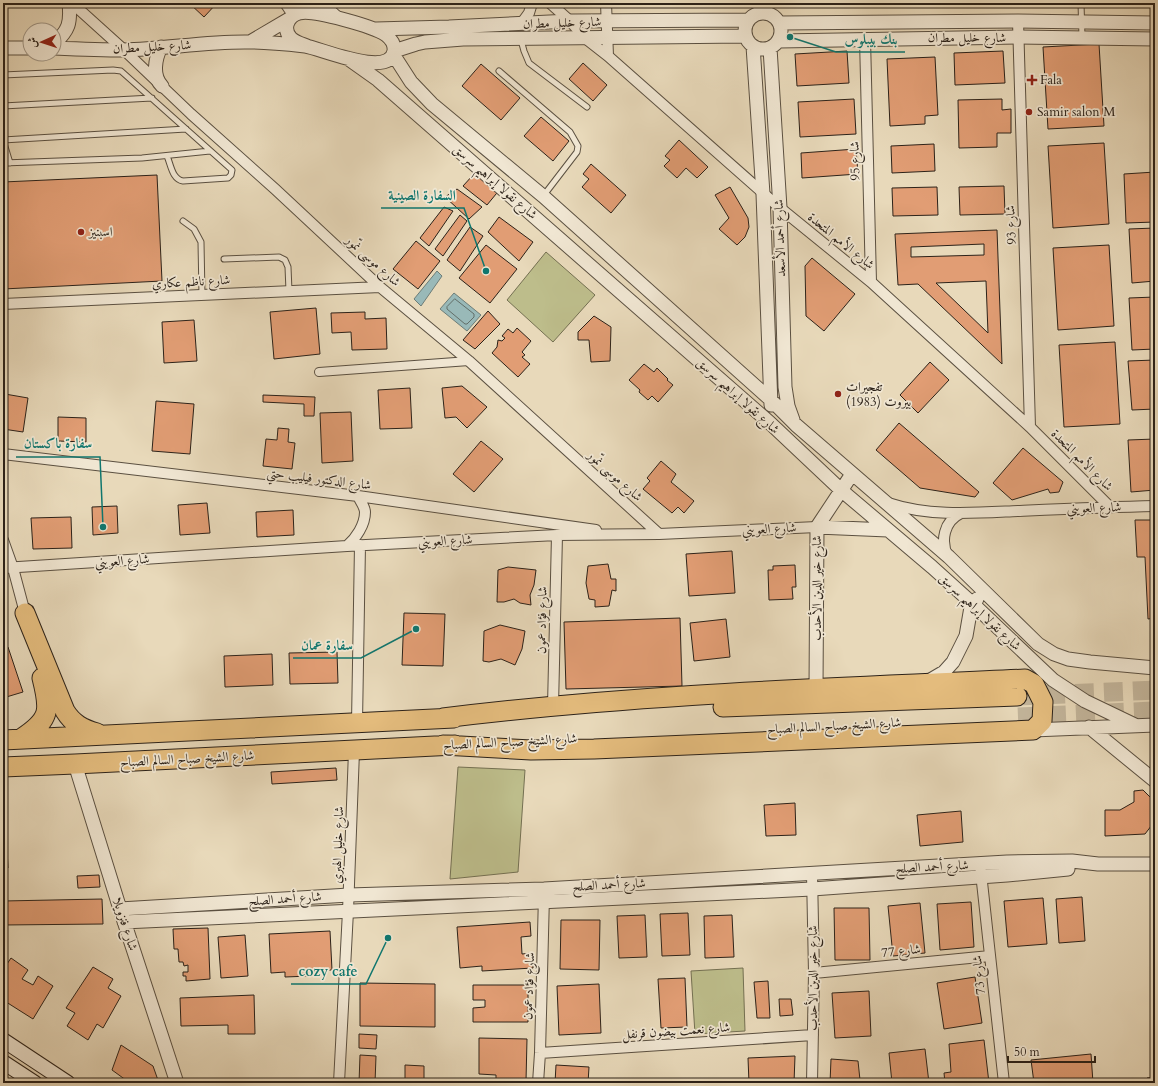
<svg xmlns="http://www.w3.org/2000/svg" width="1158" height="1086" font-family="Cardo,Amiri,serif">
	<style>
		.green { fill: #bdbd8b; stroke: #747052 }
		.water { fill: #99b9b8; stroke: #6d7d78 }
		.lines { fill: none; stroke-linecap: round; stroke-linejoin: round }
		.shore { stroke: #626e68; stroke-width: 1 }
		.building { fill: #e19d74; stroke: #2c2219; fill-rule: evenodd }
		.motorway-tunnel { stroke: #c2b49a; stroke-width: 19; stroke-dasharray: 19 10; stroke-linecap: butt }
		.service-casing { stroke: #5b5041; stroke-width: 7 }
		.pedestrian-casing { stroke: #5b5041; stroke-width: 10 }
		.minor-casing { stroke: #5b5041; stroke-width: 12 }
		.tertiary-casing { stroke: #5b5041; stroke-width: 15 }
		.secondary-casing { stroke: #2c2219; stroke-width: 16 }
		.motorway-casing { stroke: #2c2219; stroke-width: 21 }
		.service { stroke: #f0e6d2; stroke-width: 5 }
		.pedestrian { stroke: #f0e6d2; stroke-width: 8 }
		.minor { stroke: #f0e6d2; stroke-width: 10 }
		.tertiary { stroke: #f0e6d2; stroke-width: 13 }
		.secondary { stroke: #f0e6d2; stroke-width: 14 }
		.motorway { stroke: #e4bc7d; stroke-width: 19 }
		.poi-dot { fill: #8f2418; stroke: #f0e6d2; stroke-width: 1.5 }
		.labels { text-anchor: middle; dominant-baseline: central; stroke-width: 3.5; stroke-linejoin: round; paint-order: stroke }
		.street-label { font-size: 13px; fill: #2c2219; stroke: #f0e6d2 }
		.poi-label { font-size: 13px; fill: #2c2219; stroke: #f0e6d2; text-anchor: start }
		.leader { fill: none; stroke: #0f766e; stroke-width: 1.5 }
		.callout-dot { fill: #0f766e; stroke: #f0e6d2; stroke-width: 1.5 }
		.callout-label { font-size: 14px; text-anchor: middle; font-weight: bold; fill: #0f766e; stroke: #f0e6d2; stroke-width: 3.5; stroke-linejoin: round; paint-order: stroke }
	</style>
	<rect width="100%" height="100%" fill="#e8d9ba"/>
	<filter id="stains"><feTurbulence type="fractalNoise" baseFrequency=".005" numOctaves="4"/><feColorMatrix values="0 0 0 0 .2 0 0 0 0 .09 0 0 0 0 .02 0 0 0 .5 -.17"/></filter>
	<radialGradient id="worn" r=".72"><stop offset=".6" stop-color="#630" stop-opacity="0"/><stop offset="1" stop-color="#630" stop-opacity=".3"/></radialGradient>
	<path class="green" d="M546,252l49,43 -42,47 -46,-42z
		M458,767l67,3 -7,102 -68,7z
		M743,968l2,63 -50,3 -4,-63z"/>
	<path class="water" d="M437,271l5,5 -21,30 -7,-7z
		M454,293l27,22 -14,16 -27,-22z"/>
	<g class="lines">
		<path class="shore" d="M455,299l19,15v3l-7,7h-2l-18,-15v-2z"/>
	</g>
	<path class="building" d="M189,3h28l-13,14z
		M1099,44l5,82 -56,3 -5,-82z
		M847,51l2,32 -52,3 -2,-32z
		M1003,51l2,32 -50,2 -1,-32z
		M935,57l3,58 -13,1v8l-35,2 -3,-67z
		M583,63l24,22 -14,16 -24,-22z
		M481,64l39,34 -19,22 -39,-34z
		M854,99l2,35 -56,3 -2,-35z
		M1002,99v11l9,-1v24h-14v14l-38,1 -1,-48z
		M541,117l28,24 -16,20 -29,-25z
		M679,140l29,27 -11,11 -11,-10 -9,10 -13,-12 6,-6 -5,-4z
		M1104,143l5,81 -56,4 -5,-82z
		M934,144l1,27 -43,2 -1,-27z
		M856,149l2,25 -56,4 -1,-25z
		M591,164l35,31 -15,18 -29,-26 7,-8 -6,-5z
		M1155,172v50l-29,1 -2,-49z
		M157,175l5,106 -159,8v-107z
		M473,175l28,13 -14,17 -24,-19z
		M1004,186l1,28 -45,1 -1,-28z
		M730,187l18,31 1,9 -4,10 -8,8 -18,-16 10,-11 -14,-23z
		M937,187l1,28 -45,1 -1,-28z
		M457,189l25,18 -13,12 -24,-22z
		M444,207l9,4 -24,35 -9,-8z
		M460,215l7,6 -24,35 -8,-7z
		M499,217l34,25 -14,19 -31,-29z
		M470,227l13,9 -23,35 -13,-11z
		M1155,228v53l-23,2 -3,-54z
		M997,230l5,134 -84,-80 -20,1 -3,-51zM984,244v11l-73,2v-10zM986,281l2,52 -52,-50z
		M416,241l24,20 -22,28 -25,-20z
		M486,245l31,24 -27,34 -31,-25z
		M1109,245l5,81 -56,4 -5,-82z
		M812,258l43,36 -31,37 -18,-15 -1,-50z
		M1155,297v52l-23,1 -3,-52z
		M316,308l4,46 -46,5 -4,-47z
		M488,311l12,13 -25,25 -12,-9z
		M365,312v7l21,-1 1,31 -35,1 -1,-18 -19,1 -1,-20z
		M594,316l17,11 -1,34 -19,1 -2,-22h-11v-8z
		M194,320l3,41 -33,2 -2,-41z
		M517,328l14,13 -9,11 3,3 -3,2 8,7 -12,13 -26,-24 5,-6 1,-7 4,1 3,-3 -3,-2 6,-7 5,4z
		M1115,342l5,82 -56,3 -5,-82z
		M1155,360v49l-23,1 -4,-49z
		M930,362l19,18 -31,33 -18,-18z
		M644,364l10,8 3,-4 11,11 -1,1 6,5 -15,17 -6,-6 -4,4 -9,-8 1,-2 -11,-10z
		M462,386l25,21 -20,21 -11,-11 -11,1 -3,-30z
		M410,388l2,40 -32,1 -2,-39z
		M5,394l23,4 -5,34 -20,-3v-20z
		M263,395l52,2 -1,19h-10v-12l-41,-2z
		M156,401l38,3 -4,50 -38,-3z
		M351,412l2,49 -31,2 -2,-50z
		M58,417l28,1v24l-28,-1z
		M899,423l80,69 -4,5 -55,-9 -44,-38z
		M278,428l11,1 -1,13 7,1 -3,26 -29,-3 3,-27 11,1z
		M1155,439v51l-24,2 -3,-52z
		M481,441l22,18 -29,33 -21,-18z
		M1023,448l40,34 -4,10 -9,1 -2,-4 -36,11 -19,-17z
		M661,461l15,13 -5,8 23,19 -10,12 -6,-6 -6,6 -29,-24 7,-8 -3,-3z
		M207,503l3,30 -30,2 -2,-30z
		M117,506l1,27 -25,2 -1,-28z
		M293,510l1,25 -37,2 -1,-25z
		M71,517l1,31 -39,1 -2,-31z
		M1135,520h20v98l-7,1 -3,-62h-8z
		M732,551l3,42 -46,3 -3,-42z
		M608,564l3,15h5v12l-4,-1 -3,16 -14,1v-7l-6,-1 -3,-16 2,-17z
		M795,565l1,22h-4l1,12 -24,1 -1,-30h5v-4z
		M508,567l28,3 -2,15 -4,10 1,10 -11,-2 -6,-4 -10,3h-7l1,-32z
		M404,613l41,1 -2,52 -41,-1z
		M680,618l2,68 -116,3 -2,-67z
		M726,619l4,38 -36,4 -4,-38z
		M500,625l25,6 -3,18 -7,16 -14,-6 -12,3 -6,-1 1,-30z
		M8,647l15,45 -20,6v-49z
		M337,652l1,31 -48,1 -1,-31z
		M272,654l1,31 -48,2 -1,-31z
		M336,768l1,12 -65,4 -1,-12z
		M1143,790l12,12v19l-10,13 -40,2v-26h15l14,-8v-11z
		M795,803l1,32 -30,1 -2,-31z
		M961,811l2,31 -43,4 -3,-31z
		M3,823l3,7 2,38 -5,1z
		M99,875l1,12 -22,1 -1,-12z
		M1082,897l3,44 -26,2 -3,-44z
		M1043,898l4,46 -39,3 -4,-46z
		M102,899l1,25 -100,1v-24z
		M971,902l3,45 -34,3 -3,-46z
		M920,903l5,50 -32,3 -5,-50z
		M834,908h35l1,52h-35z
		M688,913l2,42 -28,1 -2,-42z
		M645,915l2,42 -28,1 -2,-42z
		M732,915l2,42 -29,1 -1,-42z
		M561,920h39l-1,50 -39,-1z
		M530,922l1,14 -10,1 1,17 10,-1 1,15 -51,3v-5l-22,2 -3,-41z
		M208,928l2,51 -24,2v-5h-3v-4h5v-7l-4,1 -1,-4h-4l-1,-13h-4l-1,-20z
		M330,931l2,39h-12l-10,6 -25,1v-5l-14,1 -2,-39z
		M245,935l3,41 -27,2 -3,-41z
		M11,958l17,12 -6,9 11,6 5,-9 15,10 -20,33 -30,-19v-30z
		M93,967l20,12 -5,9 13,8 -18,32 -6,-4 -9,16 -21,-14 8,-13 -9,-5z
		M975,977l7,46 -38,6 -7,-46z
		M685,978l2,49 -26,1 -3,-49z
		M768,981l2,37h-13l-3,-36z
		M360,983l75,1v43l-75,-1z
		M599,984l2,49 -42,2 -2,-49z
		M473,985h55v37h-55v-14l12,-1v-7h-12z
		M869,991l2,45 -36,2 -3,-45z
		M254,995l1,39h-27v-9l-47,1 -1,-28z
		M779,999h12l2,16 -13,1z
		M359,1034l18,1 -1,14 -17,-1z
		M479,1038l48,1 -1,42 -30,-1v-5l-17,-1z
		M984,1040l5,43h-44l-1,-10 7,-1 -2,-28z
		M121,1045l32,21 6,17h-29l-18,-13z
		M925,1049l4,34h-37l-3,-30z
		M1091,1054l2,29h-59l-3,-23z
		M360,1055l16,1 -1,27h-16z
		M795,1056l-1,27h-45l-1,-25z
		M831,1059l27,2 2,19 10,1v2h-40z
		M405,1065l19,1v17h-19z
		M556,1065l33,2 -1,16h-33z
		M1155,1077v6h-8v-5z"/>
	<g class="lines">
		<path class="motorway-tunnel" d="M1017,696l138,-6
			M1018,717l137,-6"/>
		<defs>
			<path id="service" d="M1081,3l1,34
				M521,40l3,11 5,12 58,44
				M499,71l71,61 8,14 -1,6 -33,43
				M3,75l110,-5 8,1 111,99 -1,5 -3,3 -45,3c-11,-2 -12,-16 -16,-25
				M3,106l149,-8
				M3,140l183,-11
				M3,140l7,23
				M3,163l139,-5 68,-7
				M183,221l11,8 7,13 1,53
				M224,259l55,-2 6,3 3,7 1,24"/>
			<path id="pedestrian" d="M319,372l150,-11"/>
			<path id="minor" d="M72,3l52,47 67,64 84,75 105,98 89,74 190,173
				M285,3l8,12
				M323,3l17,16
				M550,3l20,18 15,17 23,18 172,152 91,74 159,145 80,80
				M606,3l2,53
				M1018,21l12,406
				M521,24l8,-11 3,-10
				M865,39l6,243
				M3,304l377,-17
				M3,454l355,42 238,34
				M888,503c42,14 87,10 130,8 46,-2 91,-4 137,-5
				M3,540l10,28 12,45
				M347,546c9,-8 18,-21 18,-34 0,-5 -5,-11 -7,-16
				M948,557c-8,-16 -4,-36 13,-44
				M3,568l344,-22 210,-11 102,-1 158,-7
				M553,706l4,-171
				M357,722l3,-177
				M980,864l24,219
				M814,973l176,-17
				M540,1053l273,-18
				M339,1083l9,-172 6,-160
				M538,1083l2,-30 4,-158
				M812,1083l2,-110 -2,-99"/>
			<path id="tertiary" d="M745 31a18 18 0 1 1 36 0a18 18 0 1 1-36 0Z
				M780,23l238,-2 137,2
				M376,29l73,-2 121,-6 178,-1
				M779,41l239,-4 137,2
				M250,42l39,-23
				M54,44c15,-14 17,-21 15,-41
				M753,46l10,148 8,211
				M161,47c-6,12 -9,29 1,39
				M3,48h27
				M54,48c23,1 46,2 70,2 42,-1 84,-9 126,-8 18,0 37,2 55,4 15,2 85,33 89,5 1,-7 -3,-12 -8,-16 -11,-8 -73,-26 -87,-22 -11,3 -17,16 -8,25 4,4 11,6 16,8
				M770,48l10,160 5,179 3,19 5,14
				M394,51l22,-7 9,-2 38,-3 282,-3
				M393,54l18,28 21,22 111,92 228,204 25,25 153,132 89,87 16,10 14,5 22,3 65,6
				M347,58l31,22 392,343 71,67 91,77 41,37 80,76 32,21 50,24
				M817,527l71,3
				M927,682l17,-10 9,-10 13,-26 5,-29 6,-8
				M816,689l1,-162 35,-53
				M1089,727l66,54
				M1033,730l122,-5
				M75,764l45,145 57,174
				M120,909l229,-14 195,-6 463,-27 65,-1 26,3h57
				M124,922l688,-33 195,-14 61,-6"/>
			<path id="secondary" d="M3,1040l65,43
				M3,1062l32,21"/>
			<path id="motorway" d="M25,613l40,98c8,13 18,18 32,22
				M723,707l294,-11
				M443,718c193,-24 388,-30 582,-39l9,5 9,18 -1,19 -9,9 -439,19 -63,1 -88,-5
				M22,738c29,-19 28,-28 20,-60
				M3,740l451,-22
				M3,767l72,-3 380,-19"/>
		</defs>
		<use href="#service" class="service-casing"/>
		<use href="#pedestrian" class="pedestrian-casing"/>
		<use href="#minor" class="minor-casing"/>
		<use href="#tertiary" class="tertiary-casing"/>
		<use href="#secondary" class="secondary-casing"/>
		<use href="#motorway" class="motorway-casing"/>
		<use href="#service" class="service"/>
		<use href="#pedestrian" class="pedestrian"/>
		<use href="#minor" class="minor"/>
		<use href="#tertiary" class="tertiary"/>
		<use href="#secondary" class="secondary"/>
		<use href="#motorway" class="motorway"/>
	</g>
	<g class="poi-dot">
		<path d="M1030 74h4v4h4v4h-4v4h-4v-4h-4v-4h4z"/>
		<circle cx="1029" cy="112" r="4"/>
		<circle cx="81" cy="232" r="4"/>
		<circle cx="838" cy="394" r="4"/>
	</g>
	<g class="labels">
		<g class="street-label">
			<text transform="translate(562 23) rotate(-2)">شارع خليل مطران</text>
			<text x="967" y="38">شارع خليل مطران</text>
			<text transform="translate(152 47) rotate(-3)">شارع خليل مطران</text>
			<text transform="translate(855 161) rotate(-91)">شارع 95</text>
			<text transform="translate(495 182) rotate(41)">شارع نقولا إبراهيم سرسق</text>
			<text transform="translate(1011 225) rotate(-92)">شارع 93</text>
			<text transform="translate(780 238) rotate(-92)">شارع أحمد الأسعد</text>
			<text transform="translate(841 241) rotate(39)">شارع الأمم المتحدة</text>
			<text transform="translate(373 261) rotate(42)">شارع موسى نمّور</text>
			<text transform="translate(191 282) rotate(-3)">شارع ناظم عكاري</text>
			<text transform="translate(738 396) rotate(42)">شارع نقولا إبراهيم سرسق</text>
			<text transform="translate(1082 460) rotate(45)">شارع الأمم المتحدة</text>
			<text transform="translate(615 476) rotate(42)">شارع موسى نمّور</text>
			<text transform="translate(319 479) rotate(7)">شارع الدكتور فيليب حتي</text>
			<text transform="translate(1094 508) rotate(-2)">شارع العويني</text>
			<text transform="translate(769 529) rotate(-3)">شارع العويني</text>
			<text transform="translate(445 541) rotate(-3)">شارع العويني</text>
			<text transform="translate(122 561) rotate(-4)">شارع العويني</text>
			<text transform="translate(817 588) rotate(-90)">شارع خير الدين الأحدب</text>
			<text transform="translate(980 612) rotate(43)">شارع نقولا إبراهيم سرسق</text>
			<text transform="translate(542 620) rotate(-89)">شارع فؤاد عمون</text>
			<text transform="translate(834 726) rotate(-3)">شارع الشيخ صباح السالم الصباح</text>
			<text transform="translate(510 742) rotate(-3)">شارع الشيخ صباح السالم الصباح</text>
			<text transform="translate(187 759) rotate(-3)">شارع الشيخ صباح السالم الصباح</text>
			<text transform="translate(338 845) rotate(-88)">شارع خليل الهبري</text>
			<text transform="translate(932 867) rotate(-3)">شارع أحمد الصلح</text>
			<text transform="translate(609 885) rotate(-3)">شارع أحمد الصلح</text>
			<text transform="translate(285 899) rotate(-4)">شارع أحمد الصلح</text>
			<text transform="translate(125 924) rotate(72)">شارع فنزويلا</text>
			<text transform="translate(901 951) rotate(-6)">شارع 77</text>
			<text transform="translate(979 975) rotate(-96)">شارع 73</text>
			<text transform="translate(813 978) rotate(-90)">شارع خير الدين الأحدب</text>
			<text transform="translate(529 986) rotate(-88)">شارع فؤاد عمون</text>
			<text transform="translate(676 1031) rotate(-4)">شارع نعمت بيضون قرنفل</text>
		</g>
		<g class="poi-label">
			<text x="1040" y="80">Fala</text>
			<text x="1037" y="112">Samir salon M</text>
			<text x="89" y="232">اسبنيز</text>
			<text x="846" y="387">تفجيرات<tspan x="846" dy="15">بيروت (1983)</tspan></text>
		</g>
	</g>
	<path class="leader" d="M790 37L836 52H905M486 271L464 208H381M103 527L100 457H16M416 629L361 658H293M388 938L366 984H291"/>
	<g class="callout-dot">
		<circle cx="790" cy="37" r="4"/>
		<circle cx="486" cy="271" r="4"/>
		<circle cx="103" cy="527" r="4"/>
		<circle cx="416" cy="629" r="4"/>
		<circle cx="388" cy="938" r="4"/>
	</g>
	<g class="callout-label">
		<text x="871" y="44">بنك بيبلوس</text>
		<text x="422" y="200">السفارة الصينية</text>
		<text x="58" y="448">سفارة باكستان</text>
		<text x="327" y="650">سفارة عمان</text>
		<text x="328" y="976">cozy cafe</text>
	</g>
	<rect width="1158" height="1086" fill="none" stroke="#e8d9ba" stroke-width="16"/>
	<rect x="4" y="4" width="1150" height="1078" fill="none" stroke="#2c2219" stroke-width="2"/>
	<rect x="8" y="8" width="1142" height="1070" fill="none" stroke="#2c2219"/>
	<g transform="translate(42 42) rotate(267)"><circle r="19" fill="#f0e6d2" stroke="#a29888"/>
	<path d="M0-3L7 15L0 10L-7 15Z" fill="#8f2418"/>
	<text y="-6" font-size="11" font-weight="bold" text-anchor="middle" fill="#2c2219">ش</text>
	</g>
	<path d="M1008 1056v6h87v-6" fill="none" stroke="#2c2219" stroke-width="2"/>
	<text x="1014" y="1056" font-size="12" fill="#2c2219" stroke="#f0e6d2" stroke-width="3" paint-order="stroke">50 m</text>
	<rect width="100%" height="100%" filter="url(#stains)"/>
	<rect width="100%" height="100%" fill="url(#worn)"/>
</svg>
